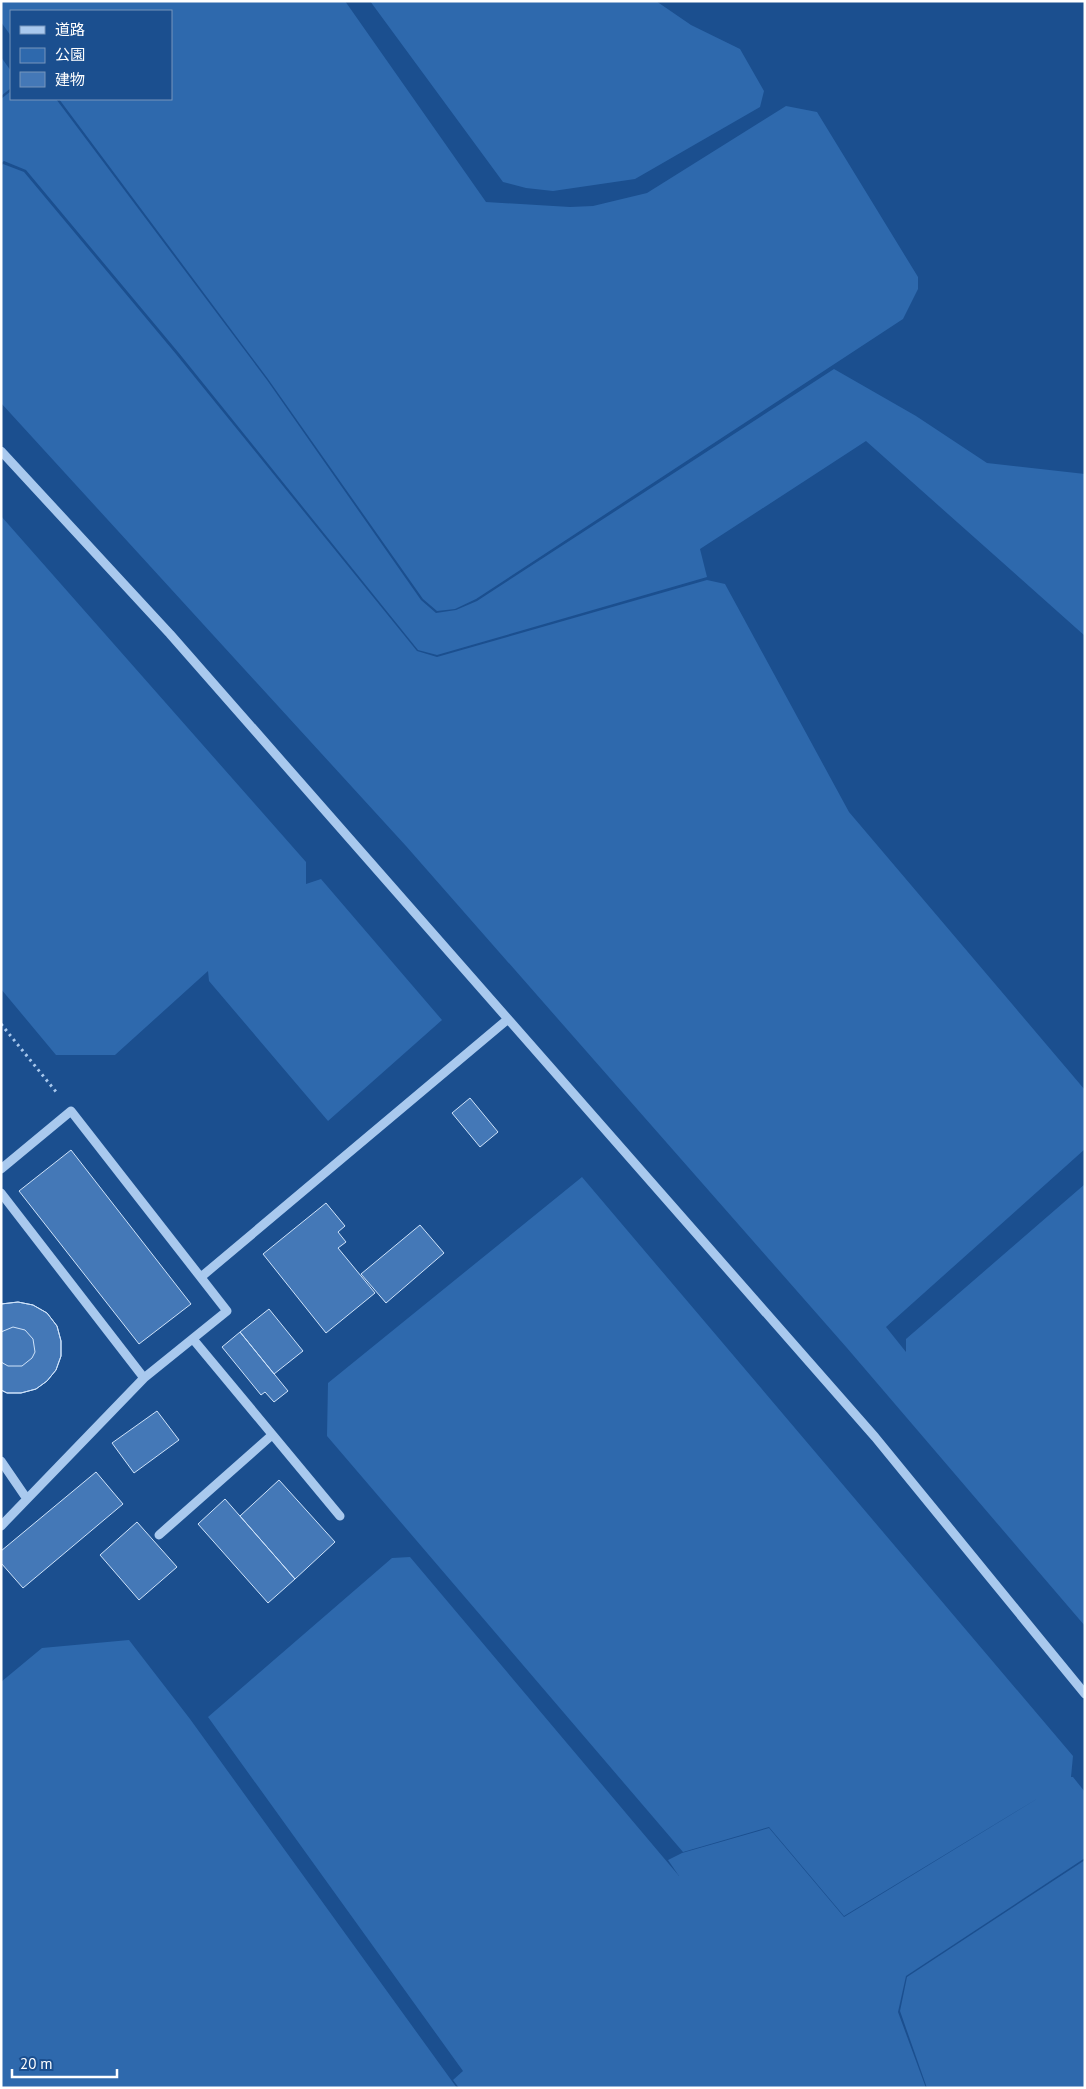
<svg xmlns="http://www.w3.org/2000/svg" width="1086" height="2089" font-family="'PT Sans','Noto Sans JP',sans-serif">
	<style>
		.green { fill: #2e69ad }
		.building { fill: #4478b7; stroke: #cfe3fa }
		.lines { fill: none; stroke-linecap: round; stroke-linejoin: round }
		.path { stroke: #a9c9ee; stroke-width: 3; stroke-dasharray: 2.5 4; stroke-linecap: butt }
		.minor { stroke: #a9c9ee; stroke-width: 9 }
	</style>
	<rect width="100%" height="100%" fill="#1b4f8f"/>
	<path class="green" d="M1,1h344l141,201 84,5 23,-1 54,-13 139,-87 31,6 101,165v12l-15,30 -427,280 -21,10 -18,2 -14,-12 -155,-220 -209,-280h112v-88h-160v25l-10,-14z
		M370,1h286l35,24 49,24 24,42 -4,16 -125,72 -82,12 -27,-3 -23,-6z
		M1,57l10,14v17l-10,8z
		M11,91v8h45l211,281 154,220 15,13 20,-3 21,-9 357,-232 82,47 71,47 98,11v162l-219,-195 -166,108 7,28 -270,78 -19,-5 -240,-298 -152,-182 -22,-9 -3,2v-64z
		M3,164l21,8 152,182 241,297 20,6 270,-77 18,4 124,228 236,278v59l-199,178 20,25v-13l179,-155v442l-238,-278 -441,-502 -405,-443v-237z
		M1,516l305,346v22l15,-5 121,141 -114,101 -119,-140 -1,-10 -93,84h-59l-55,-66z
		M582,1177l491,579 -2,21h2l12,15v66l-179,118 -8,36 28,76h-467l-6,-8 10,-9 -255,-354 184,-159 18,-1 269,319 -11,-16 14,-7 87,-25 75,89 196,-120 -196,119 -75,-89 -86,25 -356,-416 1,-53z
		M129,1640l61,79 267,369h-456v-406l41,-34z
		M1085,1860v228h-158l-27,-77 7,-34z"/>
	<path class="building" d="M470,1098l28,34 -18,15 -28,-34z
		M71,1150l120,154 -52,40 -120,-153z
		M326,1203l19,23 -7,6 8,10 -8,6 37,45 -49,40 -63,-79z
		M420,1225l24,28 -58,50 -25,-29z
		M18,1302l15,3 14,8 10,13 4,15v15l-5,14 -9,11 -11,8 -15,4h-14l-6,-3v-28l7,4h14l10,-8 3,-6 -2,-13 -8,-9 -12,-3 -12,5v-28z
		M18,1302l15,3 14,8 10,13 4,15v15l-5,14 -9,11 -11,8 -15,4h-14l-6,-3v-86z
		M269,1309l34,42 -29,23 -34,-42z
		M240,1332l48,59 -14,11 -9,-10 -4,3 -39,-48z
		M157,1411l22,29 -45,33 -22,-30z
		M96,1472l27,32 -100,84 -22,-25v-12z
		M279,1480l56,62 -40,37 -55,-63z
		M225,1499l70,80 -27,24 -70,-79z
		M137,1522l40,45 -38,33 -39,-45z"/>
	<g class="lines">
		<path class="path" d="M1,1024l56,69"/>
		<path class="minor" d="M1,451l169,183 705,803 210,257
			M1,1169l70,-58 156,200 -83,67 -143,-185
			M201,1277l307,-258
			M193,1339l147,177
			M1,1461l26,38
			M1,1526l143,-148
			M159,1535l113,-100"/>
	</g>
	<rect width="1086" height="2089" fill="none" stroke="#ffffff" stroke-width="5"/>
	<rect x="10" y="10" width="162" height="90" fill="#1b4f8f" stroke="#7695bc"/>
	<rect x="20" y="26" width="25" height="8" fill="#a9c9ee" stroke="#7695bc"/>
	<text x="55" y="35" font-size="15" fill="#ffffff">道路</text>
	<rect x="20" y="48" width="25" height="15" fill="#2e69ad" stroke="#7695bc"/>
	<text x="55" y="60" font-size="15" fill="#ffffff">公園</text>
	<rect x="20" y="72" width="25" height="15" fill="#4478b7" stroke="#7695bc"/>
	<text x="55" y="85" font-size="15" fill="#ffffff">建物</text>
	<path d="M12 2069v8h105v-8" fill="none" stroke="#ffffff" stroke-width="2.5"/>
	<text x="20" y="2069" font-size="15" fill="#ffffff" stroke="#1b4f8f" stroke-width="4" paint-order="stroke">20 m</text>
</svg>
